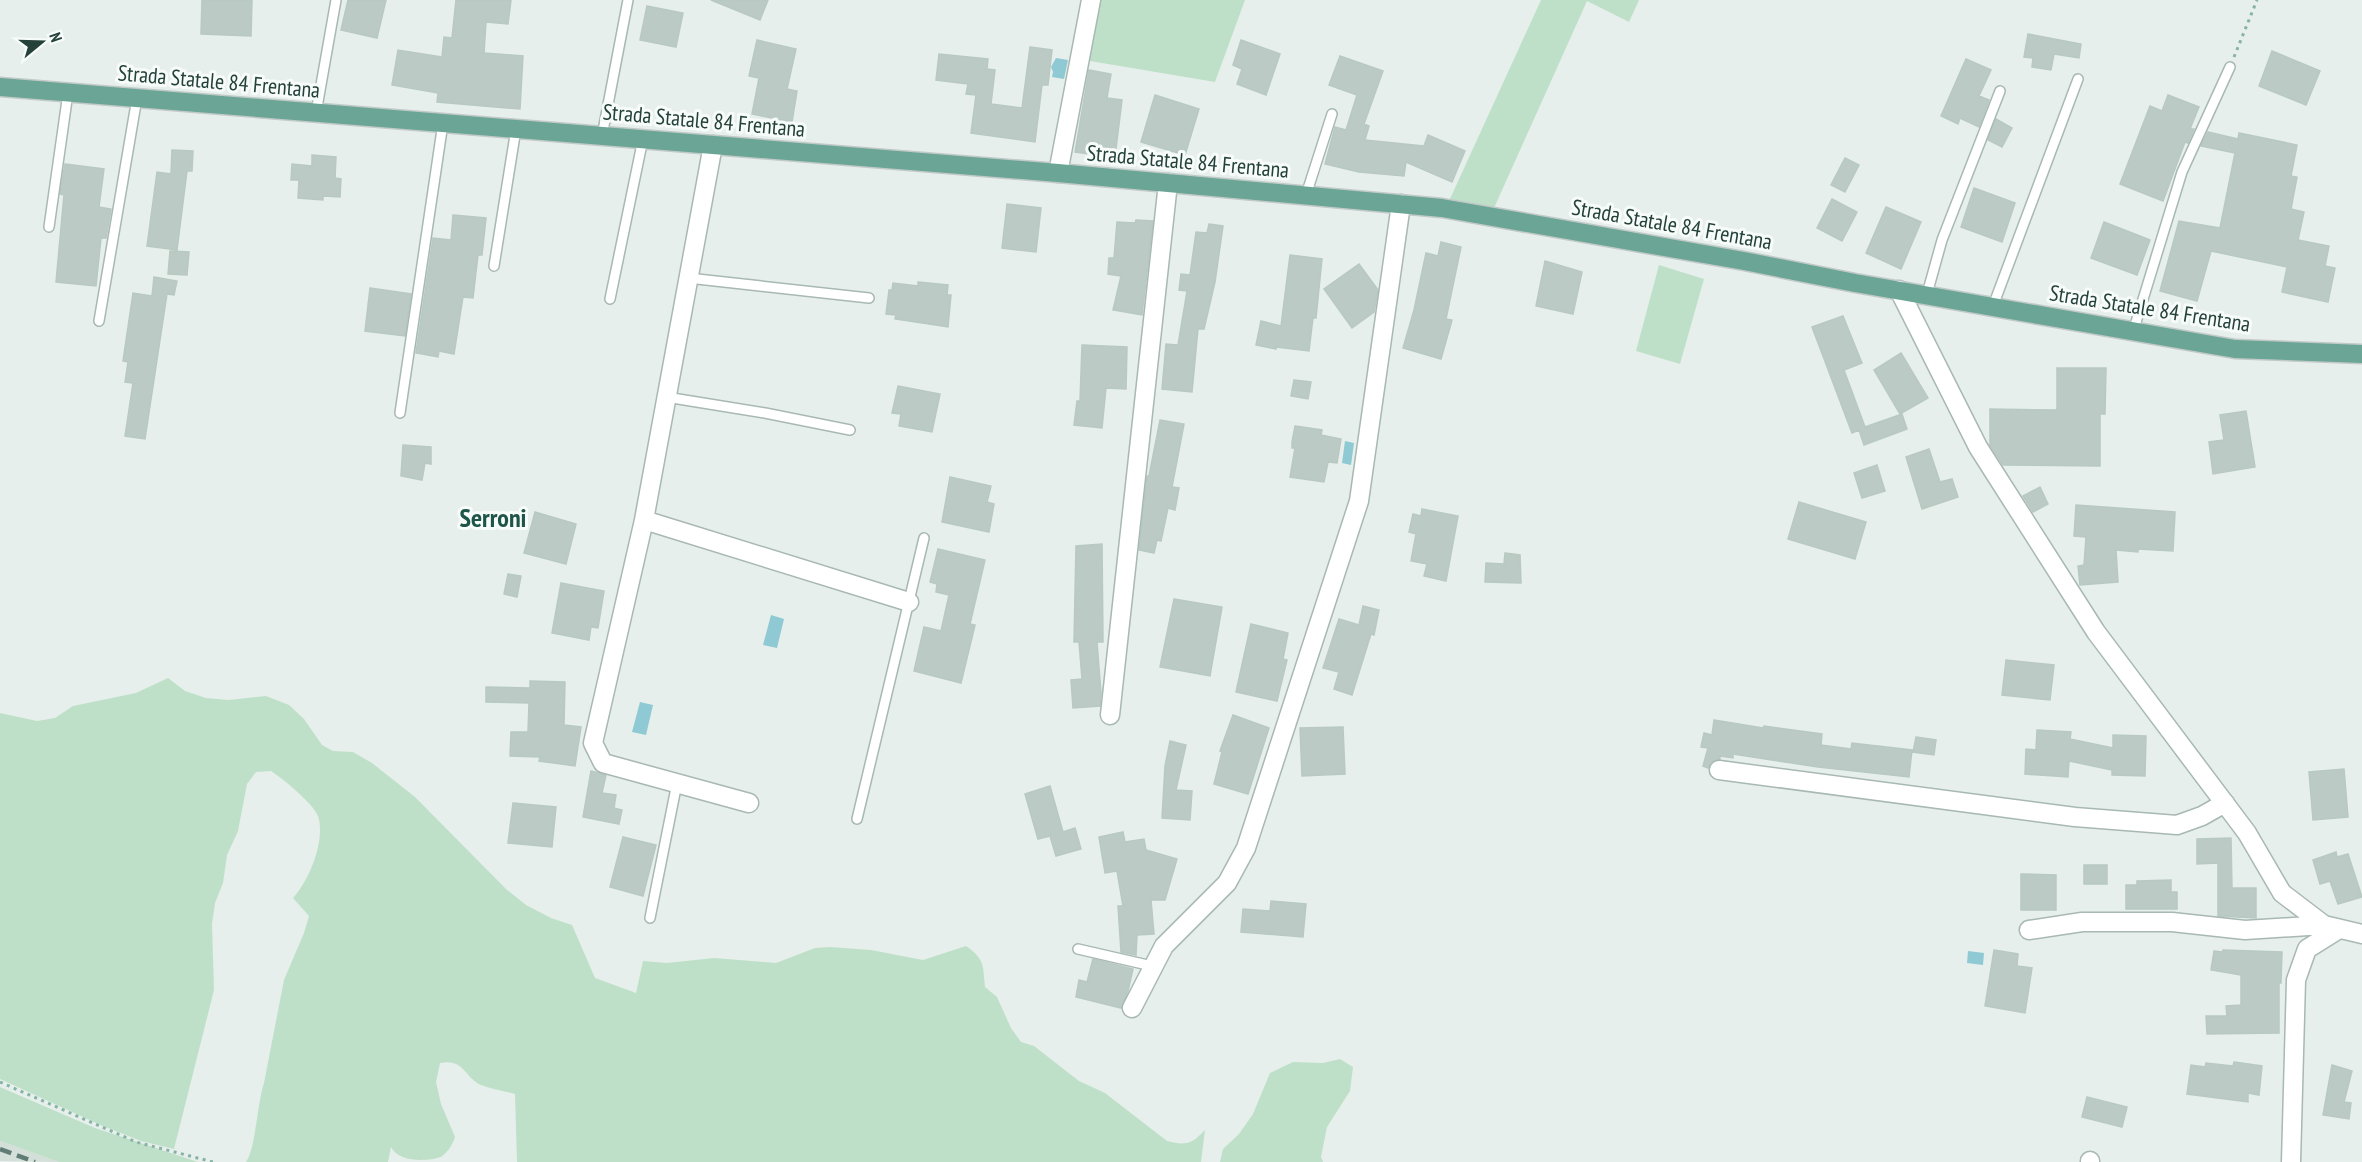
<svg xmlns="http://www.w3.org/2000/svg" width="2362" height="1162" font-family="'PT Sans Narrow',sans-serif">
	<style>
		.built { fill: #d4dfda }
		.green { fill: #bfe0c8 }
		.water { fill: #8ec9d4 }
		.building { fill: #bbcac4; stroke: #b8c9c2; stroke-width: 1.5 }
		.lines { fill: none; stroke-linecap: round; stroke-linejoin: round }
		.lane-casing { stroke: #a8b8b2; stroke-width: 12 }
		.street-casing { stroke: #a8b8b2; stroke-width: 21 }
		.primary-casing { stroke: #c2cac8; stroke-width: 21 }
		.path { stroke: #86b3a5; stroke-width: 3; stroke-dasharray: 3 4.5; stroke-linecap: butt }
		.lane { stroke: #fff; stroke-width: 9 }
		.street { stroke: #fff; stroke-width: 18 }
		.primary { stroke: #6aa596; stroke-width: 18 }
		.rail { stroke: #5f7d75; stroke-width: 4.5; stroke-dasharray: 12 6; stroke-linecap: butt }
		.labels { text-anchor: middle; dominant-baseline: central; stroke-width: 6; stroke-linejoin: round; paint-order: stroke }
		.street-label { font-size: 22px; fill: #24423a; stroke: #f7fbf9 }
		.quarter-label { font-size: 26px; font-weight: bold; fill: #1f5548; stroke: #f7fbf9 }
	</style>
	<rect width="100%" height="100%" fill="#e6efeb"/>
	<path class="built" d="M0,1141l59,21 -59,-1z"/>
	<path class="green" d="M1095,0h150l-30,82 -131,-22z
		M1541,0h98l-10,22 -42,-21 -93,207 -45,-7z
		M1659,265l45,14 -24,85 -44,-13z
		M168,678l17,13 21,7 23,2 37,-4 23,9 15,14 18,26 11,6 20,1 19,11 43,34 91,92 20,16 25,13 21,7 23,53 41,15 7,-32 24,2 47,-5 62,5 39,-15 15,-1 41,3 52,10 43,-14c19,13 17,20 19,41l12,10 14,31 10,14 13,4 45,35 26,12 62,48c19,5 25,3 38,-11l-4,32h-684l-2,-68c-11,-3 -24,-5 -34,-9 -17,-8 -17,-27 -41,-22l-4,19 5,22 14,33c-3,8 -6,14 -14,20 -15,5 -43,5 -50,-10l-3,15h-142c10,-14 11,-59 18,-79l20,-103 20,-47 5,-17 -16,-18c16,-17 33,-58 25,-82 -5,-13 -35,-37 -47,-45l-15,1 -9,12 -9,47 -11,24 -4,28 -8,20 -3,21 2,66 -40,159 -33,-8 -38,-15 -103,-47v-366l37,8 18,-3 18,-12 63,-13z
		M1340,1059l13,8 -3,24 -23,36 -6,30 2,5h-103l3,-13 16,-15 14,-20 17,-41 23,-11 30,1z
		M0,1087l95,41 103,34h-139l-59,-21z"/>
	<path class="water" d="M1056,58l12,2 -4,19 -12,-2 1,-5 -2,-5z
		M1345,441l9,2 -3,22 -9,-2z
		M771,615l13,4 -7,29 -14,-3z
		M640,702l13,3 -7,30 -14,-3z
		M1968,951l16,2 -1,12 -16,-2z"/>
	<path class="building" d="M202,0h50l-1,36 -50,-2z
		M348,0h38l-9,38 -36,-8z
		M456,0h55l-3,24 -22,-2 -2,31 39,3 -3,53 -83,-7 1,-9 -46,-8 6,-35 44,7 2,-20 8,1z
		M711,0h57l-8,20z
		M647,6l36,7 -7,34 -36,-7z
		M2028,34l53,10 -2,14 -25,-4 -3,16 -19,-3 1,-9 -9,-1z
		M757,40l39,9 -9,40 10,2 -5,31 -40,-8 7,-36 -10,-2z
		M1241,40l39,14 -14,41 -29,-11 5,-15 -9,-4z
		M1030,47l22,3 -4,35h-6l-7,57 -64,-9 5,-38 -10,-1 2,-10 -32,-4 3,-26 49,5 -1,10 8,1 -4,34 31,4z
		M2272,51l48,20 -14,34 -47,-19z
		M1340,56l43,15 -19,53 5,2 -4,14 59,6 4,-11 37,16 -13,31 -46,-20 -2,14 -45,-4 -34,-8 10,-37 11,3 11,-35 -28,-10z
		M1966,59l25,11 -12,26 10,4 -10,27 -19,-9 -2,6 -17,-8z
		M1089,70l22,4 -4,24 15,2 -7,57 -40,-5z
		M1155,95l44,14 -14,46 -44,-13z
		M2168,95l31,12 -9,22h4l-6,14 -3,-1 -22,59 -43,-17 30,-78 12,5z
		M1996,119l16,9 -10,19 -14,-7z
		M2208,132l30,7 1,-6 58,12 -6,31 6,1 -6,32 13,3 -6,28 31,6 -4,20 10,2 -7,34 -46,-10 5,-25 -76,-16 -14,50 -37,-10 19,-70 41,7 15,-75 -34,-7z
		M172,150l21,1 -1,20h-5l-10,79 -30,-4 10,-74 14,2z
		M312,155l24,2 -1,21 6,1 -1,18 -17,-1v4l-25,-2 1,-18h-8l1,-16 20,2z
		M1845,158l14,7 -14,27 -14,-7z
		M65,164l39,5 -5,38 12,2 -5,29h-5l-5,48 -40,-4 8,-87 -4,-1z
		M1974,188l41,15 -13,39 -41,-15z
		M1832,199l25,13 -15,29 -25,-13z
		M1007,204l34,4 -5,44 -34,-4z
		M1886,207l35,15 -20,47 -35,-16z
		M453,215l33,3 -4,37h-4l-5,43 -10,-1 -9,57 -15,-3 -1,6 -22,-4 17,-115 18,2z
		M1136,220l17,1 -11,94 -29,-5 8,-34 -13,-2 1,-16h5l3,-36 18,1z
		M2104,222l46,18 -13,35 -46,-17z
		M1209,224l14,2 -8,56 -11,47h-6l-6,63 -30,-3 4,-45 12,1 9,-54 -8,-1 2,-16 9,1 6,-43 11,1z
		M1441,242l20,5 -15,72 6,1 -11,39 -38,-11 11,-38 12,-57 12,3z
		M170,251l19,1 -2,23 -19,-1z
		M1290,255l32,4 -6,59h-3l-4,33 -33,-4v2l-20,-4 5,-24 20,5z
		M1545,261l37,11 -9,42 -37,-8z
		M1359,264l19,26 -4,22 -22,16 -28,-39z
		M154,277l23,4 -3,14 -7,-1 -22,145 -20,-3 8,-53 -8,-1 3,-20 -5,-1 10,-68 19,3z
		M918,282l30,3 -1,10h4l-3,32 -53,-8 1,-4 -10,-1 3,-24h3l1,-7 25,3z
		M370,288l41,6 -6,42 -40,-5z
		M1843,316l19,47 -18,7 21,57 37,-13 5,15 -43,16 -5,-15 -7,3 -40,-106z
		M1082,345l45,2 -1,42 -20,-1 -4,40 -28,-3 3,-24h3z
		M1901,353l27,45 -28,16 -26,-44z
		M2057,368h49l-1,46h-5v52l-97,-1 -13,-20v-36l67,1z
		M1294,380l17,2 -3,17 -17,-3z
		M898,386l42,8 -8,38 -33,-6 2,-12 -9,-1z
		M2246,411l9,56 -42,7 -4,-32 15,-2 -4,-25z
		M1160,420l24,4 -12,63 7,1 -4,22 -7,-2 -7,33 -4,-1 -3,13 -15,-3 8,-74h2z
		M1295,426l27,4 -1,5 20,4 -4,24 -9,-1 -4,20 -34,-5 5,-29h-3v-6z
		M403,445l28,2v17l-6,-1 -3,17 -21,-4z
		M1929,449l11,33 12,-3 6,18 -36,12 -16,-52z
		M1877,465l8,26 -23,7 -8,-25z
		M950,477l41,9 -4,16 7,2 -5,28 -47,-10z
		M2040,487l8,17 -15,8 -10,-16z
		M1799,502l67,20 -11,37 -67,-20z
		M2076,505l99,7 -2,39 -35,-2v3l-22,-2 2,32 -38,3 -2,-19 6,-1 2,-28 -12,-1z
		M1422,509l36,7 -12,65 -22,-5 3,-12 -16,-3 5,-27 -7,-2 4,-18 8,2z
		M535,512l41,12 -10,40 -42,-11z
		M1102,544l1,98h-6l4,51 -1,13 -27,2 -2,-28 11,-1 -3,-37h-5l2,-96z
		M938,549l47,11 -15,64 5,1 -14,58 -47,-12 10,-44 17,4 8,-36 -13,-3 1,-8 -7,-2z
		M1505,553l15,2 1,28 -36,-1 1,-19 18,1z
		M508,574l13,2 -4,21 -13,-3z
		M561,583l43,8 -6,37 -7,-1 -2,13 -37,-7z
		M1174,599l48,8 -12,69 -50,-9z
		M1363,606l16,4 -5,25 -3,-1 -19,61 -18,-6 5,-17 -16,-4 16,-49 20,6z
		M1251,624l37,9 -5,26 4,1 -10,41 -41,-9z
		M2006,660l48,5 -4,35 -48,-5z
		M530,681l35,1 -1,43 17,2 -6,39 -36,-5 1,-4 -30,-1 1,-24h17l1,-29 -43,-1v-15l44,1z
		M1233,715l36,13 -21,66 -34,-10 8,-32 -2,-1z
		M1714,720l49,8 1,-2 58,8 -1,11 30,4 1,-6 60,7 -3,27 -91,-10 -85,-13v4l-13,-2v3l-10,4 -2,5 -5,-2 5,-18 -7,-1 3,-14 8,2z
		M1343,727l2,47 -43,2 -2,-48z
		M2037,730l34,2 -1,7 43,9v-13l33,1 -1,40 -33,-1v-5l-43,-9 -1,16 -43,-3 1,-25 10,1z
		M1916,737l20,3 -2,15 -21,-3z
		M1170,741l16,4 -10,45 16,1 -2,29 -28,-2 3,-52z
		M2344,769l4,48 -35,3 -4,-48z
		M591,771l15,4 -4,18 14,2 -2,13 8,2 -3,14 -36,-7z
		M1050,786l13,46 12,-4 6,21 -25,7 -6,-20 -12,3 -13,-45z
		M513,803l43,4 -4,40 -44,-4z
		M1123,832l2,10 19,-3 2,11 31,9 -12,41h-14l3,34 -17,1 -1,20 -15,-3 -3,-46h5l-6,-35 -12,2 -6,-36z
		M623,837l33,8 -13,51 -33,-9z
		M2231,838l1,50h24v30l-38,-2v-53l-21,1v-25z
		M2336,852l1,5 11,-3 14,43 -24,7 -8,-23 -10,3 -7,-24z
		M2084,865h23v19h-23z
		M2021,874l35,1v35h-35z
		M2171,880v12h6v17h-51v-24h11v-4z
		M1271,901l35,3 -3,33 -62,-5 2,-23 27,2z
		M1994,950l24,4 -1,12 15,2 -7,45 -40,-7z
		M2223,950l59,2 -1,31h-2v50l-72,1 -1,-18h21l-1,-10 15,-1v-30l-30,-5 3,-19 9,1z
		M1093,959l40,10 -5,22 -7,17 -45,-11 3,-17 8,2z
		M2234,1062l28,4 -3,29 -11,-2v9l-61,-8 4,-29 14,2 1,-4 27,3z
		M2332,1065l20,6 -8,31 7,1 -2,16 -26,-4z
		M2087,1097l40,10 -5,20 -40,-10z"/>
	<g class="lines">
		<defs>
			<path id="lane" d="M316,113l20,-113
				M602,136l26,-136
				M1306,195l26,-81
				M49,227l19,-134
				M494,266l22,-137
				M688,278l181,20
				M1927,294l15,-54 58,-149
				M610,299l33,-160
				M1993,306l85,-227
				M99,321l38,-223
				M2133,332l49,-160 48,-105
				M666,397l99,16 85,17
				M400,413l43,-290
				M857,819l67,-281
				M650,918l27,-135
				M1078,949l74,17"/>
			<path id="street" d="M713,145l-69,375 -51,223 10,20 146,40
				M1058,173l33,-173
				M1899,290l79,157 118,185 151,201 35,60 42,32 38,9
				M644,520l265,82
				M1110,715l58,-532
				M1719,770l356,47 102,8 25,-9 23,-13
				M2029,930l53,-8h90l73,8 79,-5
				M1132,1008l32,-62 63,-63 19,-35 113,-347 42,-297
				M2090,1161v1
				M2291,1162l5,-182 11,-31 32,-20"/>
			<path id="primary" d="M0,87l1058,86 384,35 302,53 111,22 380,66 127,5"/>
		</defs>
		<use href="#lane" class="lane-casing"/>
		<use href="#street" class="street-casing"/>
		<use href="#primary" class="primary-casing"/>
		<path class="path" d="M2234,57l23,-57
			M0,1082l136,60 77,20"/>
		<use href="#lane" class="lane"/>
		<use href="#street" class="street"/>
		<use href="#primary" class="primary"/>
		<path class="rail" d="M0,1149l35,13"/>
	</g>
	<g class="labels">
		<g class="street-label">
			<text transform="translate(219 81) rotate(5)">Strada Statale 84 Frentana</text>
			<text transform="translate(704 120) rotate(5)">Strada Statale 84 Frentana</text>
			<text transform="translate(1188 161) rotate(5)">Strada Statale 84 Frentana</text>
			<text transform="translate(1672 224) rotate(10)">Strada Statale 84 Frentana</text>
			<text transform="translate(2150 308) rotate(9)">Strada Statale 84 Frentana</text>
		</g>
		<g class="quarter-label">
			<text x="493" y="517">Serroni</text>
		</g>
	</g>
	<g transform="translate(42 42) rotate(71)" stroke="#f7fbf9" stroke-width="4.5" paint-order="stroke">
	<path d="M0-4.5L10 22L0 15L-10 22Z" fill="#24423a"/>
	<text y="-9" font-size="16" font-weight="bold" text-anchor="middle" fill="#24423a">N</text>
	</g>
</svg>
